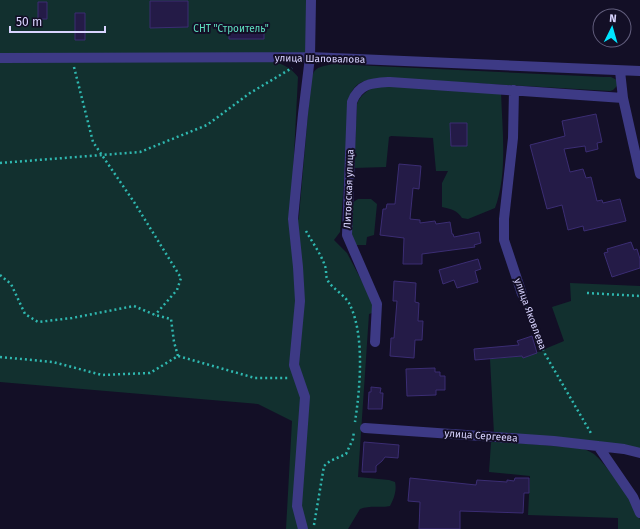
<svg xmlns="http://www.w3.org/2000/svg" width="640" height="529" font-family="'Fira Sans',sans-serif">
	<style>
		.green { fill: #12302f }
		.building { fill: #241b47; stroke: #3b2d73 }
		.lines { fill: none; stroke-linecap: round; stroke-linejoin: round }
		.path { stroke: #2fb8b0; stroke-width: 2.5; stroke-dasharray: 2 3; stroke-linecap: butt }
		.minor { stroke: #3d3a85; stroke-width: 10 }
		.labels { text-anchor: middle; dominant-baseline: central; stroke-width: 4; stroke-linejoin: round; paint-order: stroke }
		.park-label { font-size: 10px; fill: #5fe0c0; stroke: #130f26 }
		.street-label { font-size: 10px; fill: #d9d4ff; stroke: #130f26 }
	</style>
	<rect width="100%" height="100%" fill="#130f26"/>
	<path class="green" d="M0,0h308l1,59 -34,3c10,3 17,7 23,15l-8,156h5l4,-17 12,-137c4,-13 9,-12 22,-15l271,13h7l6,3v6l-4,4 -3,1 -223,-13c-19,1 -36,2 -38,25l-8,121 -1,8 -6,8 13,13 26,49 -1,11 -3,1 -11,163 31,3 6,2c2,8 -1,17 -5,24 -10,2 -20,-1 -30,3l-12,20h-62l6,-108 -34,-17 -258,-22z
		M376,86l125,5c1,38 7,82 -6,117l-27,11 -6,-1c-5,-8 -11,-9 -20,-11v-24l6,-12h-12l-3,-33 -42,-2 -2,1 -3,30 -32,1 3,-64c4,-10 10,-13 19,-18z
		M358,199h13l6,5 -3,31 -7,2 -1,8h-11l-4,-10 1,-32z
		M570,283l70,3v165l-146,-17 -4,-75 32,-3 1,2 41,-17 -12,-34 19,-6z
		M492,441l87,7c6,1 10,3 15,6 11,9 43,52 46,66 0,2 0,6 0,9h-22v-11l-90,-3 2,-39 -41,-4 2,-29z"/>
	<path class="building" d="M150,1h38v26l-38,1z
		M38,2h9v17h-9z
		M75,13h10v27h-10z
		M229,27h35v12h-35z
		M596,114l6,28 -5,1 1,6 -12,3 -1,-6 -21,3 6,23 13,-3 3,9 5,-1 6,24 5,-1 1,3 17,-4 6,22 -42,10 -1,-5 -15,4 -6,-25 -15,4 -17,-64 35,-9 -3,-15z
		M450,123h17v23h-16z
		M399,164l22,2 -2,23 -6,-1 -3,31 10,1v3l15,-2 1,3 14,-2 2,12h1l1,3 25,-5 2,11 -7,2 1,2 -53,7v10h-19l1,-26 -24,-3 3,-26h3l1,-5h8z
		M631,242l3,8 3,-1 3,10v9l-28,9 -8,-24 4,-1 -1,-3z
		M478,259l3,10 -6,2 3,11 -21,6 -3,-8 -11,4 -4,-14z
		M394,281l22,2 -1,19 4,1 -1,18h5l-1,19h-7l-1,18 -24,-2 1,-18h3l3,-37h-4z
		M532,336l5,17 -14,5 -1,-2 -47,4 -1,-11 45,-4 -2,-4z
		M435,368v4h5v4h5v14h-9v5l-29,1 -1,-27z
		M371,387l10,1 -1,5h3l-1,16h-14l1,-17h2z
		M364,442l35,3 -1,13 -13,-1 -3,4 -6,5v6h-14z
		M410,478l66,7 1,-5 30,2v-2l7,1 1,-3h14v15h-5l-1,20 -63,-2v18h-41l1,-27 -12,-1z"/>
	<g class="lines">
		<path class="path" d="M74,67l19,75 41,60 47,76 -4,12 -22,25
			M0,163l140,-11 67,-27 43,-32 42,-25
			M306,231c6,11 15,23 19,35 2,5 0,10 3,15 5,8 18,15 22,24 15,31 10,84 5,117
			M0,275l11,9 14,30 13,8 34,-4 62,-12 21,9 16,4 3,23 4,14
			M587,293l53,3
			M525,302l20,52 47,81
			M0,357l53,5 49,13 48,-2 28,-17 77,22h33
			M314,525l10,-59 6,-5 16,-7 7,-15 1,-8"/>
		<path class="minor" d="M0,58l310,-1 330,14
			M620,71l3,27 17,76
			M514,90l-1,48 -9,81v21l18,54
			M375,342l2,-38 -30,-69 5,-133c7,-19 20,-19 38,-20l233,16
			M365,428l189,13 70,8 16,4
			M598,446l35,51 7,16
			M303,529l-6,-23 8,-109 -11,-32 6,-64 -2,-34 -5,-48 10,-105 7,-57 1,-57"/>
	</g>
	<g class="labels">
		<g class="park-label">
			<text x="231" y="29">СНТ "Строитель"</text>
		</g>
		<g class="street-label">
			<text transform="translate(320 59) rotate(1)">улица Шаповалова</text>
			<text transform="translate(349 189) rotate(-88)">Литовская улица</text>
			<text transform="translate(530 314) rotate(70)">улица Яковлева</text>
			<text transform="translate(481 436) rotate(4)">улица Сергеева</text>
		</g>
	</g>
	<g transform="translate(612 28) rotate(5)"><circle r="19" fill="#130f26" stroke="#625e7d"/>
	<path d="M0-3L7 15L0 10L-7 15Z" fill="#00e5ff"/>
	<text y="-6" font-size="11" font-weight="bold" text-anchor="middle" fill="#d9d4ff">N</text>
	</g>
	<path d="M10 26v6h95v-6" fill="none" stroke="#d9d4ff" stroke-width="2"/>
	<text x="16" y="26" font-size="12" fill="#d9d4ff" stroke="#130f26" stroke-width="3" paint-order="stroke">50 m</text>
</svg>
